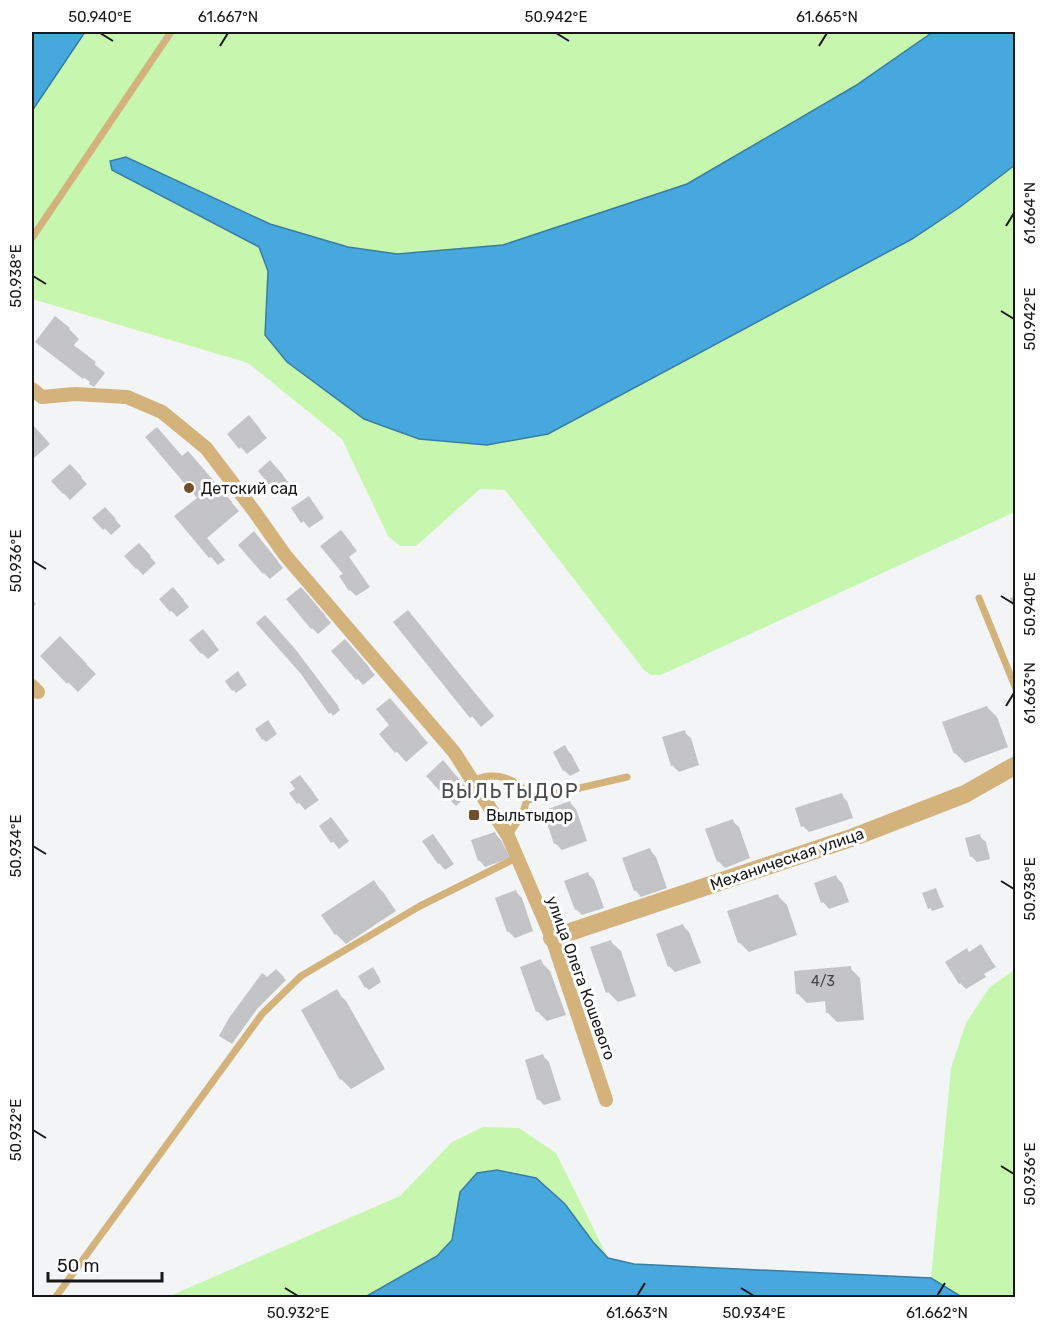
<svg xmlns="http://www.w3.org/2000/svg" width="1047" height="1329" font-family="Rubik,sans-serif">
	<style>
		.green { fill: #c7f7ae }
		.water { fill: #47a8de; stroke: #397da3; stroke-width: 1.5 }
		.shadow { fill: #0003 }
		.building { fill: #c4c4c7 }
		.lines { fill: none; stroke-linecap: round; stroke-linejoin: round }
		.service { stroke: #d3b27b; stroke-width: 7 }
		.minor { stroke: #d3b27b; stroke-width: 14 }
		.tertiary { stroke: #d3b27b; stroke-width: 18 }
		.ticks { fill: none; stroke: #181819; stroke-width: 2 }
		.poi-dot { fill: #734e2a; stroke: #fff; stroke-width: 2 }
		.labels { text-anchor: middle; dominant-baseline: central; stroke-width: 6; stroke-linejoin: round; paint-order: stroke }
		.number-label { font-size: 14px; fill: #434344 }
		.poi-label { font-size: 16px; fill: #181819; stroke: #fff; text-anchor: start }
		.street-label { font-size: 16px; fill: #181819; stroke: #fff }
		.quarter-label { font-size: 20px; letter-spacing: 1.5px; fill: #4b4c4e; stroke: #fff }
		.neatline { fill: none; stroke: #181819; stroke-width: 2 }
		.ticks-label { font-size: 15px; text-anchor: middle; fill: #181819 }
	</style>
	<rect width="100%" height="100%" fill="#f2f4f6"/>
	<path class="green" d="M85,32h848l-78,54 -168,98 -184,61 -106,9 -49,-7 -78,-23 -144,-67 -15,5 2,8 146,77 9,24 -3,64 222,110 61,-11 364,-195 48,-32 55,-42v347l-354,163h-10l-7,-5 -139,-180 -25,-1 -64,57h-16l-12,-10 -46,-97 -94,-76 -216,-64v-188z
		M1015,969v328h-53l-31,-19 20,-210 15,-45 23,-35z
		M483,1127l36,1 37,25 52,105 -15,-16 -133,-51 -8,49 -15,16 -72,41 -200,1 235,-102 52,-54z"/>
	<path class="water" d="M32,32h53l-53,79z
		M933,32h82v133l-55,42 -48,32 -364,195 -61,11 -68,-6 -55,-20 -77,-57 -22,-27 3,-64 -9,-24 -147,-77 -2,-9 16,-4 144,67 78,23 49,7 106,-9 184,-61 168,-98z
		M497,1170l39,8 29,26 28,38 15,16 26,6 297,14 31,19h-597l72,-41 15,-16 8,-48 17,-19z"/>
	<path class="shadow" d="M69,329l10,10 -6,7 32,27 -11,14 -5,-3 1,-2 -44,-34z
		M255,424l12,14 -20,16 -18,-20z
		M33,425l17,19 -16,14 -2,-3z
		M157,429l26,28 13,5 43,49 -32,27 18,22 -7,5 -42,-48 23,-19z
		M70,466l17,18 -17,16 -17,-18z
		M277,468l11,14 -10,9 -6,-6z
		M309,498l15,20 -15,10 -16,-20z
		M105,509l16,17 -10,9 -16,-17z
		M347,538l10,13 -8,6 21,30 -14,9 -6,-6 -5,-16 -22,-28z
		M260,540l23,28 -13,11 -6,-6z
		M138,545l18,18 -13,12 -17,-19z
		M179,595l10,12 -12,10 -16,-18z
		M307,595l24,28 -13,11 -6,-6z
		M1016,596v19l-6,-17z
		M32,599l4,5 -4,4z
		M408,612l86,104 -13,11 -86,-104z
		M209,637l10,13 -11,9 -6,-6z
		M60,638l36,36 -18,18 -36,-36z
		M351,647l24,28 -12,10 -30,-34z
		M298,655l42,55 -7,6 -2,-3z
		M240,676l7,9 -11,8 -9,-12z
		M987,707l10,10 11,30 -43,16 -10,-10z
		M399,709l29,34 -22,19 -25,-28 10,-9z
		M271,725l6,9 -11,8 -3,-3z
		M684,732l7,6 8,27 -20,7 -6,-6 -9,-28z
		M564,747l7,7 9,17 -10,5 -6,-6z
		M449,768l21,25 -14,13 -6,-6z
		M300,777l19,23 -14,10 -14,-17 6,-4z
		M841,795l6,6 6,17 -44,14 -6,-6z
		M570,803l6,6 11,32 -25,9 -7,-7z
		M331,819l18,22 -10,8 -18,-23z
		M732,821l7,6 11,31 -25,10 -7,-7z
		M495,834l6,6 9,18 -25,9 -6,-7z
		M433,835l21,29 -9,6 -6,-7z
		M979,836l7,6 4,17 -13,3 -6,-6z
		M650,850l6,7 11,31 -26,9 -6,-7z
		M588,874l6,6 10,28 -22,7 -6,-6z
		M836,877l6,6 7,19 -20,7 -6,-7z
		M373,882l10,10 13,19 -50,33 -10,-10 -13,-19z
		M936,890l8,17 -12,4 -8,-17z
		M516,892l6,6 11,33 -18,7 -7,-7z
		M777,895l10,10 10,30 -48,17 -10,-10z
		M682,925l7,7 12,31 -26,9 -6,-6z
		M611,942l10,9 15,45 -18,6 -10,-10z
		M981,946l15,21 -12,7 2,3 -20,12 -6,-6 10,-30z
		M540,961l10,10 16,44 -19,6 -10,-10z
		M850,968l10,10 4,42 -27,2 -10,-10 -1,-11 -19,2 -10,-10z
		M276,971l10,9 -29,29 -25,35 -9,-6 44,-59z
		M375,972l6,10 -12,8 -3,-3z
		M336,991l10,10 39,68 -34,20 -10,-10z
		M543,1056l6,6 12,38 -17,5 -6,-6z"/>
	<path class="building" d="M55,316l15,12 -7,9 33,25 -13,17 -48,-37z
		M249,415l12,15 -22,19 -12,-15z
		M157,427l25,29 6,-5 44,51 -32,27 17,22 -8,7 -35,-42 23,-18 -52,-61z
		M270,460l13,15 -13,11 -12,-15z
		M70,464l12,13 -19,17 -12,-13z
		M309,496l10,15 -18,12 -10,-15z
		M105,507l11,12 -13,11 -11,-12z
		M341,530l11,14 -8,6 21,30 -16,11 -10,-15 4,-2 -23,-28z
		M254,531l24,30 -15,13 -25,-29z
		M139,543l12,13 -15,13 -12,-13z
		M173,587l11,13 -14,12 -11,-13z
		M301,587l25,29 -15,13 -25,-30z
		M408,610l77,96 -15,12 -77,-96z
		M265,615l31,35 43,57 -10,7 -28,-40 -45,-51z
		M203,629l11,14 -13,11 -12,-14z
		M60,636l27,28 -20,20 -27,-28z
		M345,639l25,29 -14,12 -25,-29z
		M238,671l7,11 -13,9 -7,-10z
		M390,698l29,34 -24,21 -16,-19 10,-9 -13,-16z
		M987,706l12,31 -45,17 -12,-32z
		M268,720l7,11 -13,9 -7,-11z
		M685,730l9,29 -23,7 -9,-29z
		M565,745l10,19 -12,7 -10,-19z
		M443,760l22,26 -16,15 -23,-25z
		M300,775l14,18 -17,11 -8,-11 6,-4 -5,-7z
		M842,793l6,19 -47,15 -6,-19z
		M570,801l12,34 -28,9 -11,-33z
		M331,817l13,17 -13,9 -12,-17z
		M733,819l11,33 -27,10 -12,-33z
		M495,832l10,20 -27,9 -7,-21z
		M433,834l16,23 -11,7 -16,-23z
		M980,834l4,18 -14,5 -5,-19z
		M650,848l12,34 -28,9 -12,-33z
		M588,872l11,29 -24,9 -11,-29z
		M836,875l7,21 -22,7 -7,-20z
		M374,880l13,21 -52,34 -14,-20z
		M936,888l6,16 -14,5 -6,-16z
		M516,890l12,35 -21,7 -12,-34z
		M778,894l10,31 -50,18 -11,-32z
		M683,924l12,32 -27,11 -12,-33z
		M611,940l16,46 -21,7 -16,-46z
		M981,944l10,16 -12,7 2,3 -22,14 -14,-22 22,-14 2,4z
		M541,959l16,46 -21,7 -16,-45z
		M851,966l4,44 -29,3 -2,-22 -28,3 -2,-23z
		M373,967l7,12 -15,9 -7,-12z
		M276,969l8,8 -31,28 -24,37 -10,-6 10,-18 33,-45 5,4z
		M337,989l40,70 -37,21 -39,-70z
		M543,1054l13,40 -19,6 -12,-40z"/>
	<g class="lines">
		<path class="service" d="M32,238l139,-206
			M979,598l37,91
			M473,781c19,-10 41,-4 54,12 1,15 -11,31 -19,43
			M528,800l99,-23
			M55,1298l207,-284 39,-38 119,-70 96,-48"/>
		<path class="minor" d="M32,389l10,8 33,-3 52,3 35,15 44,36 48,63 31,44 169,197 54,84 44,102 54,162
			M32,686l6,6"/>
		<path class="tertiary" d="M552,938l302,-101 111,-43 51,-29"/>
	</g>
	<path class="ticks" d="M100,33l13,8M556,33l13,8M220,46l8,-13M819,46l8,-13M1006,226l8,-13M33,276l13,8M1001,311l13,8M33,561l13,8M1001,596l13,8M1006,706l8,-13M33,846l13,8M1001,881l13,8M33,1130l13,8M1001,1166l13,8M285,1288l13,8M741,1288l13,8M637,1296l8,-13M937,1296l8,-13"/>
	<g class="poi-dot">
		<circle cx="189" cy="488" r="6"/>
		<rect x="468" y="809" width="12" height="12" rx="3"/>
	</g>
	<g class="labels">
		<g class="number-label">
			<text x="823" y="981">4/3</text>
		</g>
		<g class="poi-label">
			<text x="201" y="488">Детский сад</text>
			<text x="486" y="815">Выльтыдор</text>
		</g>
		<g class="street-label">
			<text transform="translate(787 859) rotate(-19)">Механическая улица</text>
			<text transform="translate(581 978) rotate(70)">улица Олега Кошевого</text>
		</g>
		<g class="quarter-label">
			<text x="510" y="791">ВЫЛЬТЫДОР</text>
		</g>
	</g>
	<rect width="1047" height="1329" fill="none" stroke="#ffffff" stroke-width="66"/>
	<path d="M48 1272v9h114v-9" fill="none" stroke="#181819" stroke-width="3"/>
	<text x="57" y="1272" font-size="18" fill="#181819" stroke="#ffffff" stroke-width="4.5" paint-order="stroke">50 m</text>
	<rect x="33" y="33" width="981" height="1263" class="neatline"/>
	<g class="ticks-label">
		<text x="100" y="22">50.940°E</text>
		<text x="228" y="22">61.667°N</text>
		<text x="556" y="22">50.942°E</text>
		<text x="827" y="22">61.665°N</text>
		<text transform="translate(1030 213) rotate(-90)" y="5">61.664°N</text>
		<text transform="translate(16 276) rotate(-90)" y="5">50.938°E</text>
		<text transform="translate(1030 319) rotate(-90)" y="5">50.942°E</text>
		<text transform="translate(16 561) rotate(-90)" y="5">50.936°E</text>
		<text transform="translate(1030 604) rotate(-90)" y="5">50.940°E</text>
		<text transform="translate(1030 693) rotate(-90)" y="5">61.663°N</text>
		<text transform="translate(16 846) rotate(-90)" y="5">50.934°E</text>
		<text transform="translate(1030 889) rotate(-90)" y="5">50.938°E</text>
		<text transform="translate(16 1130) rotate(-90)" y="5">50.932°E</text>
		<text transform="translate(1030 1174) rotate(-90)" y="5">50.936°E</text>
		<text x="298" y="1318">50.932°E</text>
		<text x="637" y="1318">61.663°N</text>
		<text x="754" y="1318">50.934°E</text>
		<text x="937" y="1318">61.662°N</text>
	</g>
</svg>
